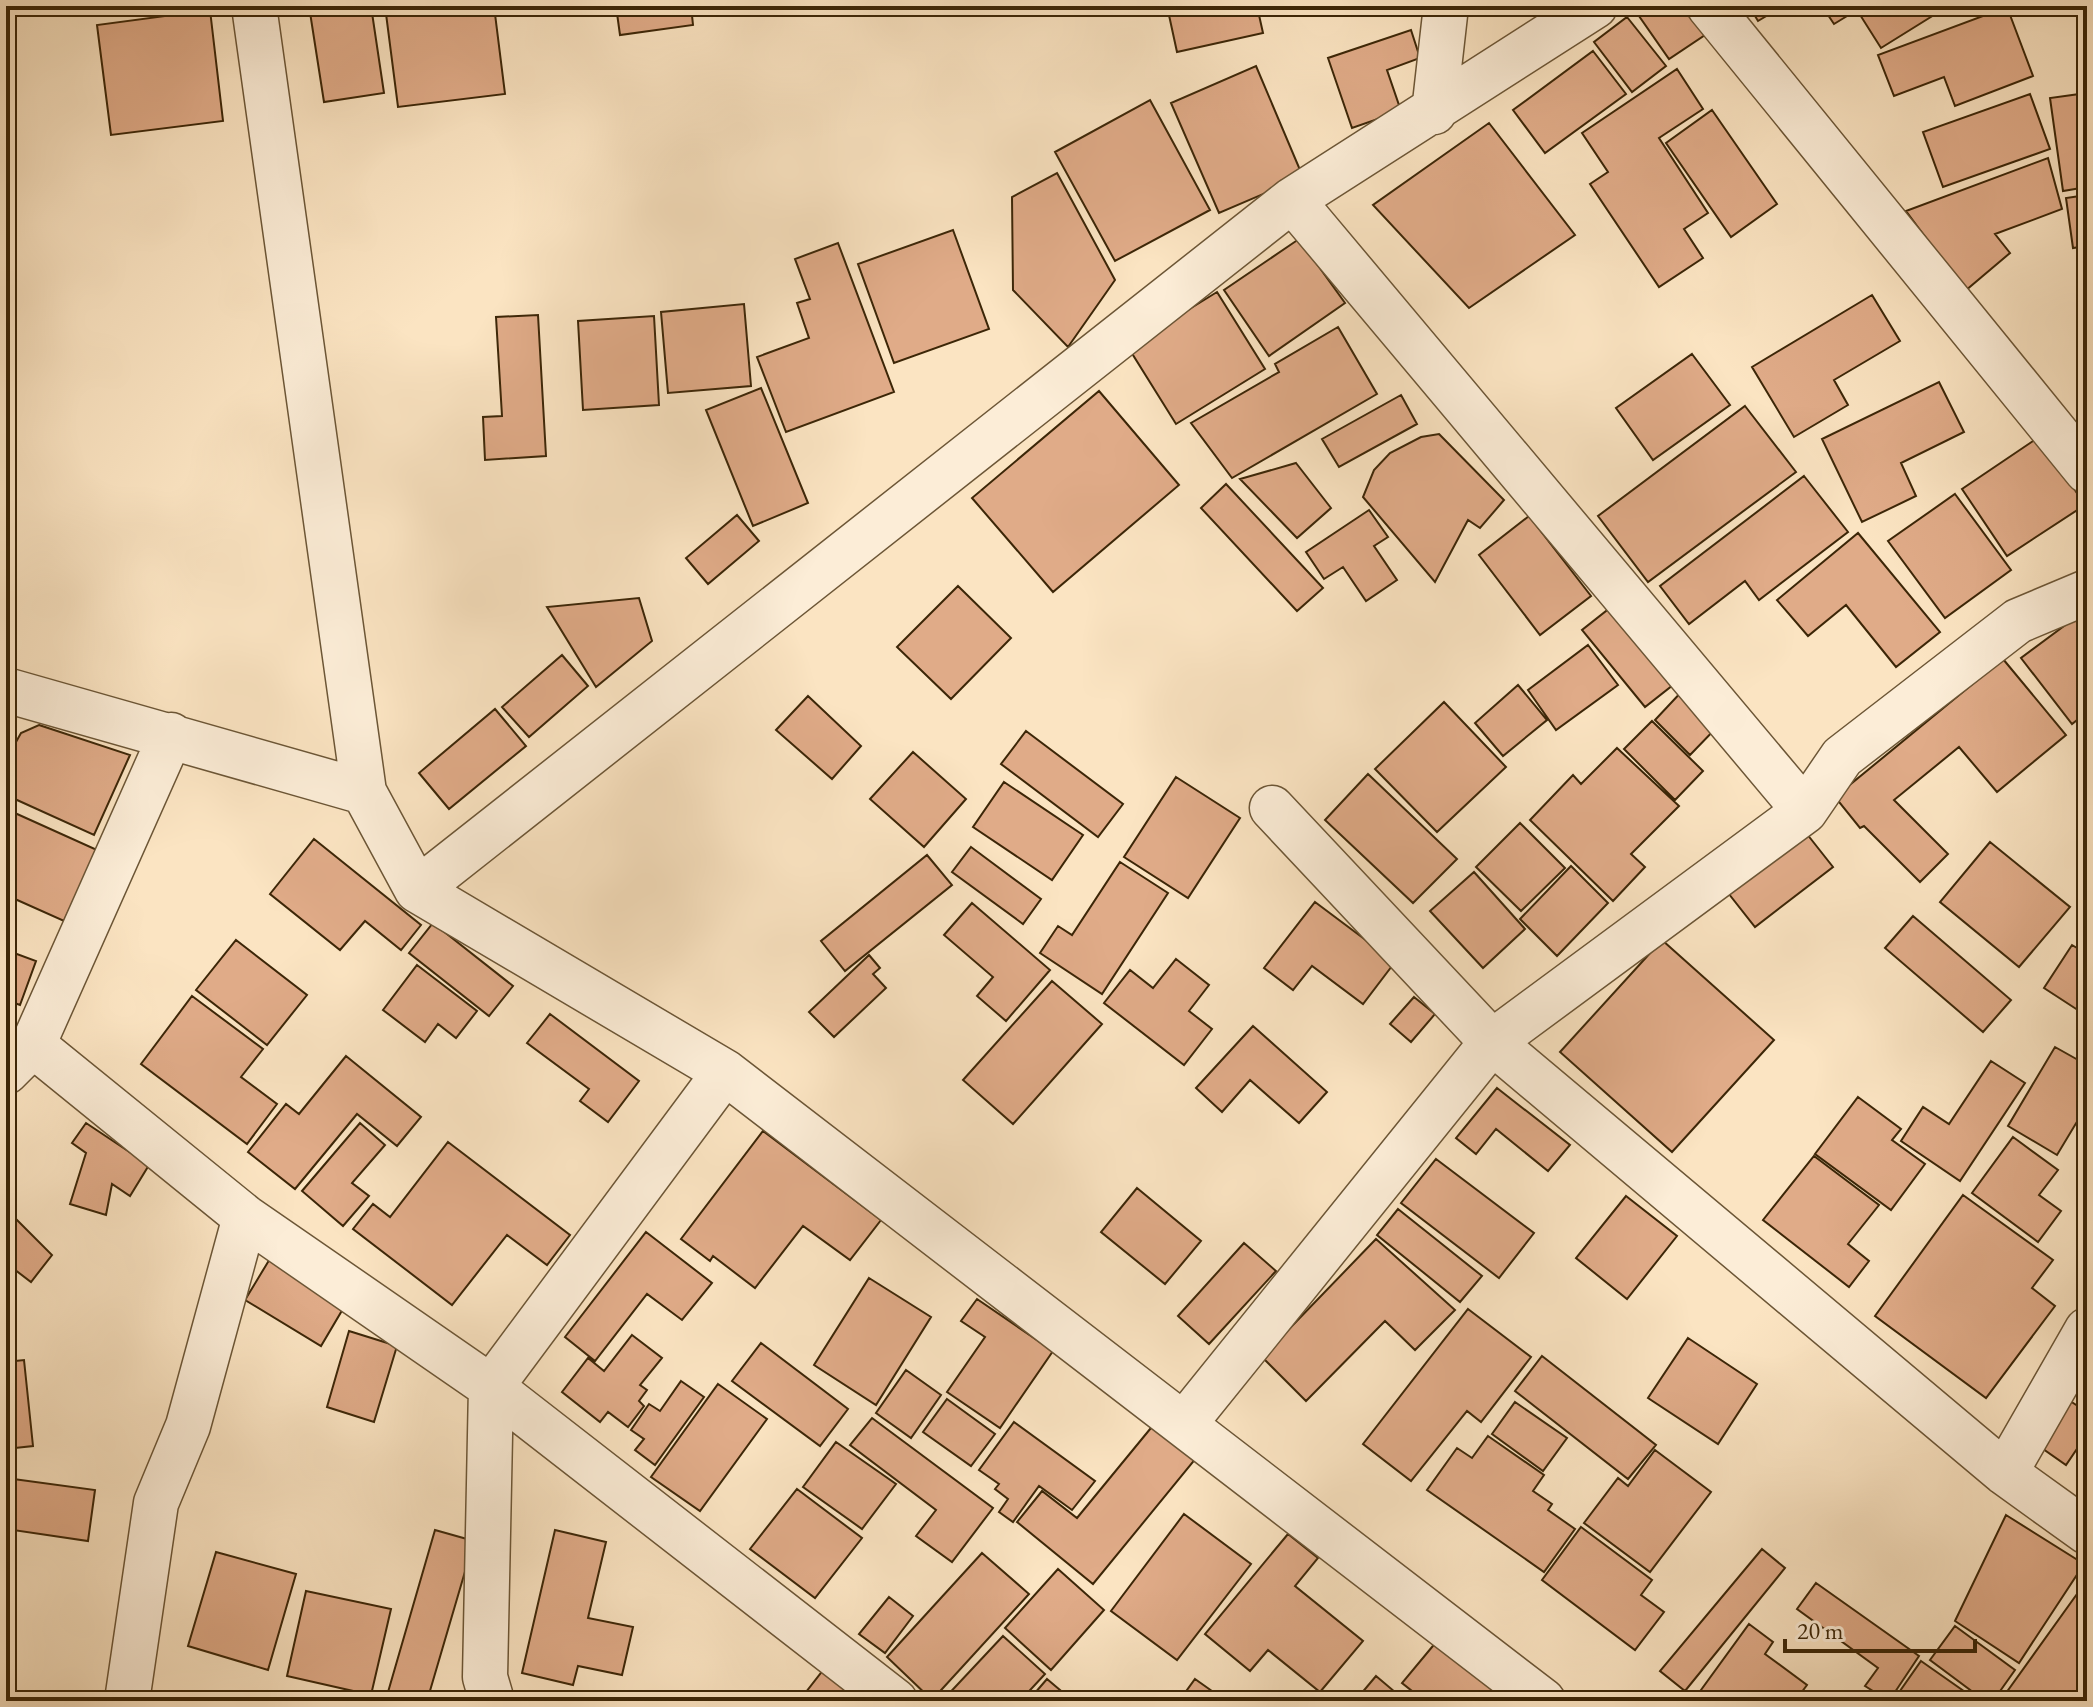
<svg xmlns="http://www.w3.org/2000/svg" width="2093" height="1707" font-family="'EB Garamond',serif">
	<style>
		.building { fill: #e0ab88; stroke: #3c2607; stroke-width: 2 }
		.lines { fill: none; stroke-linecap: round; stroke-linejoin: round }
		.minor-casing { stroke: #6c5636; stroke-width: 47 }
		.minor { stroke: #fcedd7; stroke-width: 44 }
	</style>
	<rect width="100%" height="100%" fill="#fbe4c2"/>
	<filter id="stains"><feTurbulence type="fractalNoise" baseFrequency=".0025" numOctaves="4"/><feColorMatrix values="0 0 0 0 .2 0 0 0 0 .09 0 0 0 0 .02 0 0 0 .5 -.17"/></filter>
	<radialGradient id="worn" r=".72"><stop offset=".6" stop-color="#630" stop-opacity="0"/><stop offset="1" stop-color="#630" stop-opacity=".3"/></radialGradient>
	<path class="building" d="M309,6h62l13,87 -60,9z
		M385,6h109l11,88 -107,13z
		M616,6h75l2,19 -73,10z
		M1167,6h90l6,27 -86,19z
		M1353,6h71v5l-71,4z
		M1654,6h39l18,25 -42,28 -30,-43z
		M1749,6h34l-25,15z
		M1822,6h117l3,4 -61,38 -24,-38 -23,14z
		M2007,7l26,69 -78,30 -11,-29 -50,19 -16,-41z
		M210,10l13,111 -112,14 -14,-110z
		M1627,17l39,49 -34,26 -38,-50z
		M1411,30l9,28 -33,12 14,41 -49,17 -24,-70z
		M1593,51l33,43 -81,59 -32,-43z
		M1256,66l47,111 -84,36 -48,-110z
		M1677,69l26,40 -44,29 49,75 -24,16 19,29 -44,29 -69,-103 18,-12 -26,-39z
		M2087,93v94l-24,4 -13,-93z
		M2030,94l20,55 -107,38 -20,-55z
		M1150,100l60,110 -95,51 -60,-109z
		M1712,110l65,94 -46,33 -65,-94z
		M1489,123l86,112 -106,73 -96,-103z
		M2048,158l14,51 -67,25 15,19 -45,38 -59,-80z
		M1057,173l58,107 -47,67 -55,-57 -1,-93z
		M2087,195v51l-14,2 -7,-50z
		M953,230l36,99 -95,34 -36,-99z
		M1299,239l46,64 -76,53 -45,-66z
		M838,243l56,149 -108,40 -29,-75 52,-19 -12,-35 13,-4 -15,-40z
		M1217,292l48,77 -89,55 -48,-77z
		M1872,295l28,46 -66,39 14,25 -54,32 -42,-70z
		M744,304l7,82 -83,7 -7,-81z
		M538,315l8,141 -61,4 -2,-43 19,-1 -6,-99z
		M654,316l5,89 -76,5 -5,-89z
		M1338,327l39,67 -145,84 -41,-55 88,-51 -4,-8z
		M1692,354l38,51 -77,55 -37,-52z
		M1939,382l25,50 -63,31 15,33 -54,26 -40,-83z
		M761,388l47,115 -55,23 -47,-116z
		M1099,391l80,94 -126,107 -81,-94z
		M1401,395l16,29 -78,43 -17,-28z
		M1745,406l51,66 -148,110 -50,-66z
		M1439,434l65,66 -24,28 -12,-8 -33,62 -72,-85 11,-27 16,-17 31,-16z
		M2039,437l46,68 -78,51 -45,-67z
		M1296,463l35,45 -34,30 -57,-59z
		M1804,476l44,56 -89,68 -14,-19 -56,43 -29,-38z
		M1226,484l97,104 -26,23 -96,-103z
		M1955,494l56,76 -66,48 -57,-77z
		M1369,510l19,27 -14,9 23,34 -31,21 -23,-34 -19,12 -18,-27z
		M737,515l22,26 -51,43 -22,-26z
		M1529,516l62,80 -51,39 -61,-80z
		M1858,533l82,99 -44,35 -50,-62 -38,31 -31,-36z
		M958,586l53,52 -60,61 -54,-52z
		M639,598l13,43 -56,46 -49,-80z
		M1615,604l63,77 -33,26 -63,-77z
		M2087,609v103l-15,12 -51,-66z
		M1588,645l30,40 -62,45 -28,-40z
		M562,655l26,31 -59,51 -27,-30z
		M2003,659l63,76 -69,57 -38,-45 -65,53 54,54 -28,28 -56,-56 -4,2 -25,-31z
		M1518,685l29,35 -44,36 -28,-33z
		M1685,688l35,36 -30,31 -35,-35z
		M808,696l53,50 -29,33 -56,-49z
		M1444,702l62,65 -69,65 -62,-63z
		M495,709l31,37 -77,63 -30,-36z
		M1652,721l51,50 -28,29 -51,-51z
		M39,725l91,30 -36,80 -88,-40v-35l15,-27z
		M1026,731l97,73 -25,33 -97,-73z
		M1617,748l62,58 -48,48 14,13 -32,34 -83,-81 43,-45 8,9z
		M913,752l53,47 -42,48 -54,-48z
		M1368,774l89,85 -44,44 -88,-83z
		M1176,777l64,41 -52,80 -64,-41z
		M1004,782l79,53 -31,45 -79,-53z
		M6,809l91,41 -33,71 -58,-26z
		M1520,823l45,45 -44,43 -45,-44z
		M1803,829l30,38 -78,60 -30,-38z
		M314,839l107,86 -20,25 -36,-29 -25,29 -70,-56z
		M1990,842l80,65 -51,60 -79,-65z
		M971,847l70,52 -18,25 -71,-52z
		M927,855l25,30 -107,86 -24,-30z
		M1120,862l48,31 -66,101 -62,-41 18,-27 14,9z
		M1571,866l37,37 -51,53 -37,-37z
		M1474,872l51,57 -42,39 -53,-57z
		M1315,902l80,60 -32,42 -51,-38 -19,24 -29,-22z
		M972,903l78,67 -44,51 -29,-25 16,-19 -49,-42z
		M1913,916l98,84 -28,32 -98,-84z
		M433,923l80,63 -24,30 -80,-63z
		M236,940l71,55 -40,50 -71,-55z
		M1662,940l112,100 -102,112 -112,-100z
		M2072,945l15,9v62l-43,-28z
		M6,950l30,11 -16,44 -14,-5z
		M869,955l11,13 -7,6 13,14 -52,49 -25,-25z
		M1176,959l33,26 -20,26 23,18 -28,36 -80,-62 26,-33 23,18z
		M417,965l60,46 -21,27 -18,-14 -13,18 -42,-32z
		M1052,981l50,43 -89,100 -50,-44z
		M192,996l71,53 -22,28 36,27 -30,40 -106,-80z
		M1414,997l21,17 -24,28 -21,-18z
		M550,1014l89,67 -31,41 -28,-21 9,-12 -62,-46z
		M1253,1026l74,66 -28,31 -49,-43 -28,32 -26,-24z
		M2055,1047l32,18v53l-6,-3 -24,40 -49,-29z
		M346,1056l75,61 -24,29 -40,-32 -62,75 -47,-37 38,-48 13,10z
		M1991,1061l34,22 -65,98 -59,-40 22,-34 26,17z
		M1497,1088l73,57 -22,26 -52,-42 -20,25 -20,-16z
		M1858,1097l43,32 -9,11 33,24 -34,46 -76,-56z
		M86,1123l63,42 -19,31 -18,-12 -6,31 -36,-11 16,-51 -14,-10z
		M360,1123l25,22 -33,38 17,13 -26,30 -41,-35z
		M763,1131l118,89 -31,40 -47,-34 -48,62 -42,-32 -3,5 -29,-22z
		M2013,1137l45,33 -19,25 22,16 -23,31 -66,-49z
		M448,1142l122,93 -23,30 -40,-30 -55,70 -99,-76 20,-25 17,13z
		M1814,1156l65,49 -31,39 21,17 -20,26 -86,-67z
		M1436,1159l98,74 -35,45 -98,-75z
		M1137,1188l64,53 -36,43 -64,-52z
		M1963,1195l90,65 -21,28 23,18 -69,92 -111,-82z
		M1626,1196l51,40 -50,63 -51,-41z
		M1398,1209l84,67 -22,26 -83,-67z
		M8,1211l44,44 -21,27 -25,-19z
		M646,1232l66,51 -30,37 -35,-26 -52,67 -30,-24z
		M1376,1239l79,71 -40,40 -30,-29 -79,80 -44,-44z
		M1244,1243l32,28 -67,73 -31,-28z
		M271,1257l76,45 -26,44 -76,-46z
		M869,1278l62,39 -55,88 -62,-40z
		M977,1299l76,52 -53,77 -53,-36 38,-55 -24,-16z
		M1468,1309l63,48 -50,65 -14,-11 -56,70 -48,-37z
		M349,1331l48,15 -23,76 -47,-15z
		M632,1335l30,23 -22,27 7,5 -8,11 5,5 -16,21 -20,-15 -8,10 -38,-30 26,-34 16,13z
		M1688,1338l69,46 -39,60 -70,-46z
		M761,1343l87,66 -28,37 -88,-65z
		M1542,1356l114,89 -28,34 -113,-88z
		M24,1360l9,86 -27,3v-87z
		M906,1370l35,25 -30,43 -35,-25z
		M681,1381l23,16 -49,68 -20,-15 9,-11 -13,-9 18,-26 11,7z
		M718,1384l49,35 -67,92 -49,-34z
		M947,1399l48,35 -24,32 -48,-34z
		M2067,1399l20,13v22l-21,31 -30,-21z
		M1515,1402l52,36 -24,33 -51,-37z
		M872,1418l121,90 -41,54 -36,-26 20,-26 -86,-65z
		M1014,1422l81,59 -23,29 -33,-24 -26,36 -14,-10 9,-13 -13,-10 4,-5 -20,-14z
		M1155,1423l42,34 -104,127 -76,-62 25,-31 35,27z
		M1488,1436l56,39 -11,16 19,13 -4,6 27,19 -31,43 -117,-82 30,-42 15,10z
		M836,1442l60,42 -34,45 -59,-42z
		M1655,1450l56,42 -61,80 -66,-49 34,-45 10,8z
		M6,1478l89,12 -7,51 -82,-12z
		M797,1489l65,49 -47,60 -65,-49z
		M1184,1514l67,50 -74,96 -66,-49z
		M2006,1515l78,49 -65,99 -64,-42z
		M1581,1527l71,53 -11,15 23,17 -29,38 -93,-70z
		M435,1530l39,11 -47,160h-33l-8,-2z
		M555,1530l51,12 -18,76 45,9 -11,48 -44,-9 -5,19 -51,-12z
		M1288,1534l30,24 -23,28 68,55 -43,51 -52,-42 -18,21 -45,-37z
		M1762,1549l23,19 -100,123 -25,-20z
		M216,1552l80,22 -28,96 -80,-24z
		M982,1553l47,41 -97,106 -45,-43z
		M1058,1569l46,41 -53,60 -46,-42z
		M2087,1580v121h-33l-9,-6 -4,6 -40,-1z
		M1816,1583l103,73 -30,45 -24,-15 13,-18 -81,-59z
		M306,1591l85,18 -20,86 -84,-19z
		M889,1597l24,19 -28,37 -26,-19z
		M1749,1624l24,18 -8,12 42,31 -12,16h-79l-15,-11z
		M1955,1626l60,44 -22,31h-8l-55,-41z
		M1003,1636l42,38 -25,27h-78z
		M1437,1641l74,60h-99l5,-6 -15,-12z
		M1921,1661l57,40h-85z
		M824,1669l41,32h-66z
		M1376,1676l19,16 -8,9h-32z
		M1047,1679l26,22h-45z
		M1195,1679l31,22h-47z"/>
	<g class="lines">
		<defs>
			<path id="minor" d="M254,6l110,786 53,98 308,182 818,629
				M1709,6l378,465
				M1434,112l12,-106
				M1292,200l513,611
				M6,690l358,102
				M1272,808l220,234 513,431 82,59
				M417,890l875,-690 303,-194
				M33,1045l212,172 246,170 404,314
				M6,1072l27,-27 138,-310
				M1184,1424l308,-382 313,-231 37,-54 176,-136 69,-29
				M2005,1473l82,-143
				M127,1701l29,-198 32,-77 57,-209
				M492,1701l-7,-24 6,-290 234,-315"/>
		</defs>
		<use href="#minor" class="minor-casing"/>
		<use href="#minor" class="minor"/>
	</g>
	<rect width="2093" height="1707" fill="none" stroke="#fbe4c2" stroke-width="32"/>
	<rect x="8" y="8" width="2077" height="1691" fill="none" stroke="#3c2607" stroke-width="4"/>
	<rect x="16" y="16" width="2061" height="1675" fill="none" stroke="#3c2607" stroke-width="2"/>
	<path d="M1785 1639v12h190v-12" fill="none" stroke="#3c2607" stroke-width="4"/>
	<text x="1797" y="1639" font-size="24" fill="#3c2607" stroke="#fcedd7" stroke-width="6" paint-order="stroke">20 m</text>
	<rect width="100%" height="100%" filter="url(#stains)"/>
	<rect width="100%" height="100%" fill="url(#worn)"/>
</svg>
